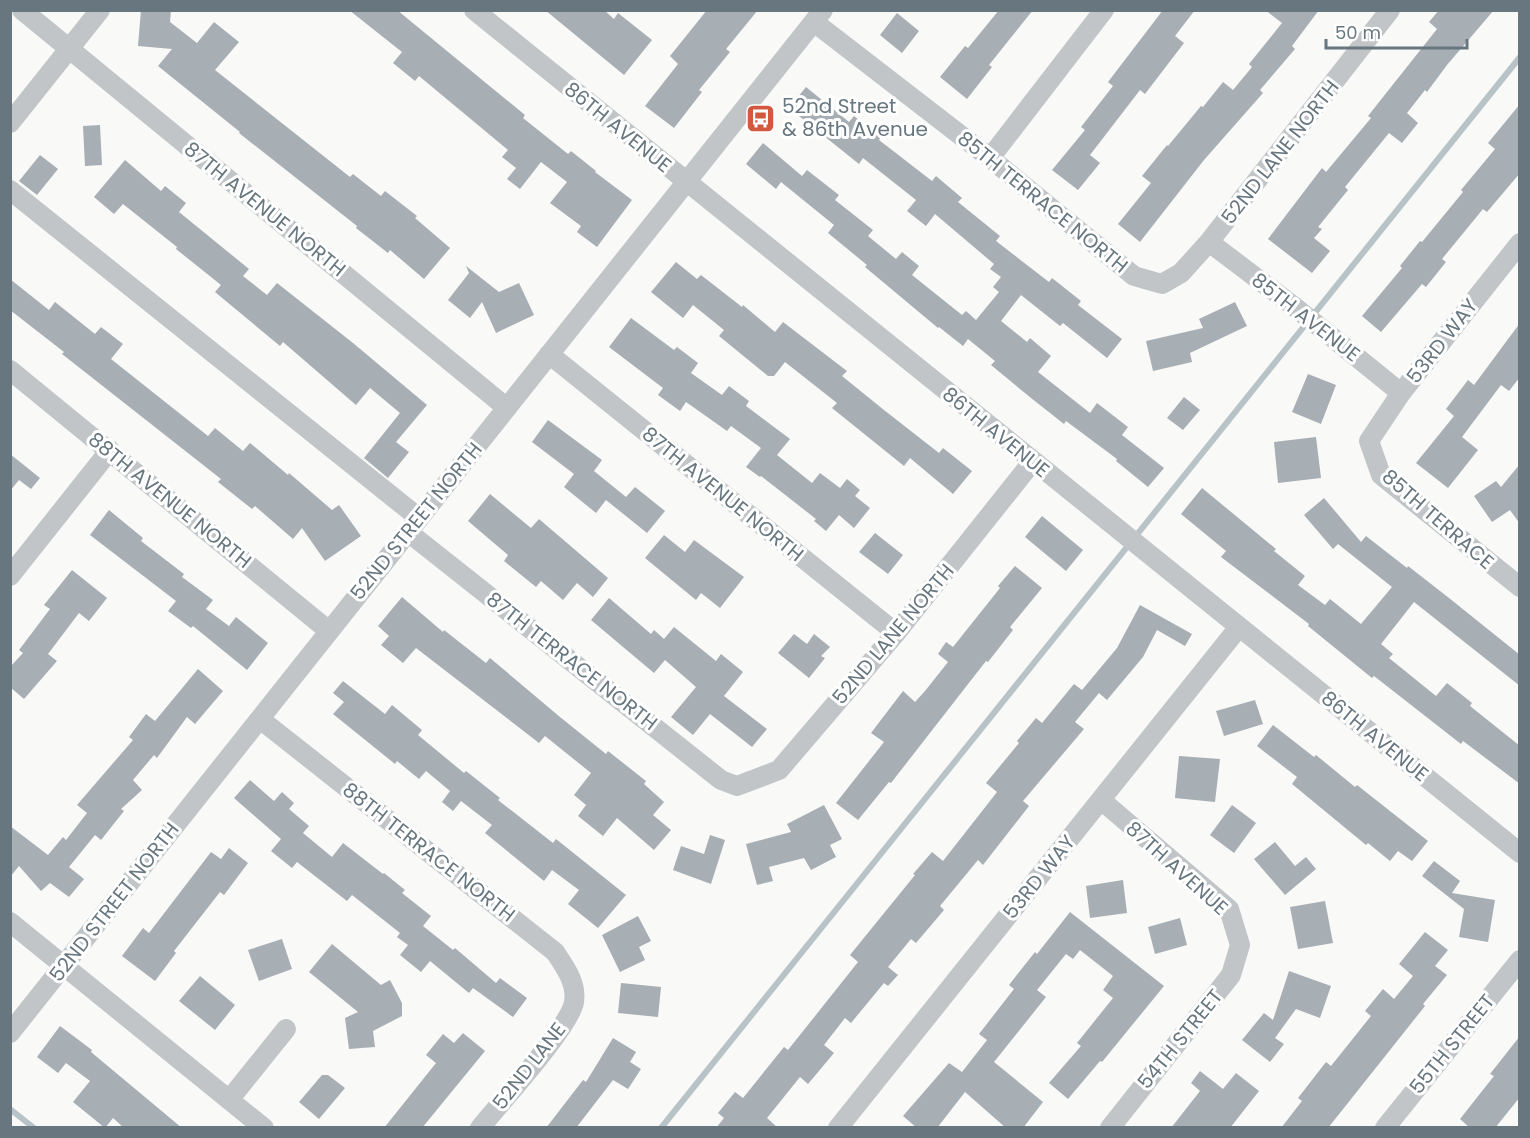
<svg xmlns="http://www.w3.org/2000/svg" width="1530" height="1138" font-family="Poppins,sans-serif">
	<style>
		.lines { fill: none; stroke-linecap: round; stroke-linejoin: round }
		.stream { stroke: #b8c3c7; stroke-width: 6 }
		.building { fill: #a7aeb4 }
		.minor { stroke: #c1c5c8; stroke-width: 20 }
		.labels { text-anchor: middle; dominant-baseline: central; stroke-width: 6; stroke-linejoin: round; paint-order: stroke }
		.poi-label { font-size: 20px; fill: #67767f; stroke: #fff; text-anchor: start }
		.street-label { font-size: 20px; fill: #67767f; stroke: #fff }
	</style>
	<rect width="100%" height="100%" fill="#f9f9f8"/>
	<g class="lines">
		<path class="stream" d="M10,1109l24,19
			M661,1128l859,-1071"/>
	</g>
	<path class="building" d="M141,10h30l-1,12 27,21 17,-21 25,20 -24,28 135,107 3,-3 28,22 4,-5 32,25 -2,2 35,30 -26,31 -34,-29 -2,3 -32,-25 1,-2 -118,-93 1,-1 -82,-66 14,-17 -34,-3z
		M349,10h48l128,105 -2,3 45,36 3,-3 25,20 -1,1 37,28 -35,47 -20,-15 4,-6 -31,-23 17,-21 -26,-20 -21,27 -13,-10 9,-11 -14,-11 6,-7 -89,-74 -4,5 -22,-18 9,-11z
		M545,10h59l10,9 4,-6 34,27 -28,35z
		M707,10h51l-32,39 4,3 -31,38 3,2 -28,36 -29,-22 33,-42 -8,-8z
		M999,10h34l-44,55 3,2 -25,32 -27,-22 25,-31 3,2z
		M1163,10h32l-20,26 9,7 -39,51 -5,-4 -50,65 10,8 -22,27 -26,-20 33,-40 -4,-3 32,-41 -5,-4z
		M1265,10h54l-27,36 3,3 -35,41 3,3 -59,67 -64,82 -22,-18 33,-41 -9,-7 25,-31 1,1 33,-40 2,1 20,-25 10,8 19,-23 -3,-3 33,-41z
		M1439,10h55l-47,55 -20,27 -2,-2 -18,23 11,10 -16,20 -13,-10 -44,54 3,3 -30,37 4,2 -8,9 16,13 -18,22 -44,-34 54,-71 4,4 45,-54 -3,-2 69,-87 -8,-7z
		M897,13l22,18 -17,22 -22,-18z
		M806,87l43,35 5,-6 27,21 -2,3 53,41 4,-5 26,22 -4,4 42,34 -4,5 53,41 3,-4 29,23 -3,4 44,34 -15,19 -44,-35 -3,3 -39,-31 -20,26 26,21 3,-4 21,18 -13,16 52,41 7,-10 31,24 -6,8 42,33 -16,19 -32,-26 1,-2 -51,-38 -2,3 -33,-26 -40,-33 4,-4 -27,-22 -5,7 -24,-19 -1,1 -73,-61 2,-2 -39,-32 6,-8 -53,-43 -5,7 -30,-25 17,-21 39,33 5,-6 32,25 -4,5 38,30 -5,6 28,23 6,-7 17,14 -7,9 50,40 4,-4 10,9 23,-28 -6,-5 8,-10 -11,-8 4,-5 -59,-50 -9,12 -19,-15 9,-11 -53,-42 -4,6 -70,-56z
		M1520,104v69l-33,39 -4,-3 -41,50 4,3 -20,25 -4,-3 -41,48 -19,-16 40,-48 -2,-2 20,-25 2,1 41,-50 -2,-2 34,-41 -7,-6z
		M100,125l2,40 -17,1 -2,-40z
		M40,155l18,14 -21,26 -18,-14z
		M125,160l36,31 4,-5 21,17 -7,9 70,57 -6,7 24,19 10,-12 76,60 74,62 -31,37 13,10 -21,26 -24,-20 36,-45 -30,-25 -14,17 -73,-63 -3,4 -65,-54 6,-7 -45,-36 1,-2 -54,-43 -9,10 -20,-17z
		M676,262l21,17 4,-4 41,32 1,-2 32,27 8,-10 64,49 -5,5 42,34 55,43 4,-5 29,23 -19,23 -43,-36 -6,8 -72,-58 5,-5 -52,-41 -11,14h-6l-49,-40 5,-6 -31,-25 -10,13 -32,-26z
		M466,266l33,26 20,-9 15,32 -38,18 -14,-31 -12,16 -22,-18 21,-27z
		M10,279l39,31 6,-8 40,32 6,-7 22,17 -12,15 97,77 7,-8 28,23 7,-8 38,32 1,-2 43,37 7,-5 22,31 -36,25 -23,-33 -9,11 -38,-33 -3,3 -34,-27 3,-3 -159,-125 2,-2 -54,-42z
		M1235,302l12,24 -57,27 2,9 -39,9 -7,-30 57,-13 -4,-9z
		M631,318l43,32 3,-3 21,16 -7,10 31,22 7,-9 20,15 -3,5 44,33 -13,16 35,28 8,-10 20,15 7,-9 13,11 -5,6 15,12 -16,20 -15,-13 -13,16 -12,-10 2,-2 -55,-43 -1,1 -14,-10 15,-19 -30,-22 -4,5 -41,-29 -6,9 -22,-16 5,-7 -54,-41z
		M1520,323v54l-11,14 -8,-6 -39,52 16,13 -30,38 -32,-25 38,-47 -8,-7 22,-29 6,5z
		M1308,374l28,11 -15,39 -29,-12z
		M1184,397l16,13 -17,20 -16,-12z
		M548,420l54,40 -8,11 32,26 9,-10 30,24 -18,22 -41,-33 -10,13 -32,-26 10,-13 -42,-32z
		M1316,437l5,41 -43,5 -4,-41z
		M10,454l30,24 -9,11 -12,-9 -9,11z
		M1520,464v60l-10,-14 -18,12 -18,-26 22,-15 5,6z
		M1202,488l74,61 -2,2 31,25 -7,9 27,20 5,-6 31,25 31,-37 -54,-43 -5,5 -29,-34 20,-17 37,44 5,-6 41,32 1,-2 41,32 71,57v31l-106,-84 -33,42 12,10 -4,4 47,38 11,-13 25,20 -2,3 50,40v38l-57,-43 -2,3 -87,-68 -2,2 -64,-52 1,-2 -88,-67 5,-6 -45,-37z
		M490,494l41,34 8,-9 69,59 -15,19 -16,-14 -14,17 -22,-19 -5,6 -32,-26 4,-6 -40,-34z
		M109,510l34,28 -2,3 43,33 -2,3 31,23 -7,9 23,17 7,-9 32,26 -21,27 -54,-44 -2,2 -23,-17 8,-10 -86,-66z
		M1042,516l41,34 -17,21 -41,-34z
		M875,533l28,22 -15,19 -29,-22z
		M664,535l21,17 9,-12 50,37 -24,31 -19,-15 -5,7 -51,-42z
		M1015,566l27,22 -32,39 3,3 -25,32 -2,-1 -95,122 -2,-1 -31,38 -22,-17 48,-61 -13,-9 32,-42 12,11 10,-11 23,-29 -10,-8 8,-12 7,5 47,-59 -2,-2z
		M72,570l35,28 -18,23 -10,-8 -31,41 9,7 -33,38 -14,-12v-20l13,-14 -4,-3 31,-41 -6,-4z
		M402,597l41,35 1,-2 42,33 4,-5 70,59 46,37 2,-3 38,30 -2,3 20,18 -11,13 18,15 -17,20 -37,-32 -14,18 -25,-20 8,-11 -12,-10 17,-22 -46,-37 -6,7 -123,-95 -13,15 -22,-18 8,-9 -11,-10z
		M609,598l42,36 3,-4 10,9 10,-12 42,34 5,-7 22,18 -19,24 43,33 -15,18 -42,-33 -17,21 -22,-18 25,-30 -31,-27 -11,13 -63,-53z
		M1140,605l52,29 -7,12 -28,-16 -14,27 -36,43 -8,-7 -24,29 9,7 -61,72 6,5 -46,59 -5,-5 -38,46 4,4 -28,33 -5,-4 -23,28 10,8 -10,11 -4,-3 -33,40 -6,-5 -21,27 10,8 -26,31 -8,-7 -33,41 11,10h-62l8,-10 -6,-5 17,-21 8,6 41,-51 4,3 70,-88 -8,-7 65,-80 -2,-1 19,-22 11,9 54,-69 -11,-9 33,-40 -2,-2 19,-23 6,5 32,-39 8,6 35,-42z
		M794,634l13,10 7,-10 16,13 -9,9 4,2 -16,20 -31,-25z
		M198,669l25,22 -28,33 -8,-7 -30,41 -3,-3 -21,25 9,10 -21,19 3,2 -23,29 -6,-5 -26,32 15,12 -15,18 -19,-14 -9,8 -22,-25 -9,11v-51l38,29 15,-18 3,3 21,-27 -10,-8 56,-65 -4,-3 17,-23 9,7z
		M343,681l42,33 7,-9 30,25 -4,5 46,38 2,-2 34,27 -2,2 55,43 3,-4 70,56 -28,33 -30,-24 11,-14 -27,-20 -8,11 -59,-48 7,-8 -31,-24 -8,10 -11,-9 8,-11 -24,-20 -7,8 -22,-18 -2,3 -62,-50 11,-12 -11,-9z
		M1255,700l8,24 -39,12 -8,-25z
		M1273,725l41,32 2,-2 39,32 2,-2 71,56 -16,20 -14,-10 -8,10 -22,-18 -2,2 -74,-61 5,-7 -40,-31z
		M1179,756l41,3 -5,43 -40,-4z
		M250,780l24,21 8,-9 12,11 -5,6 20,17 -6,7 29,24 11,-14 40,31 1,-1 21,17 -3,3 29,23 -8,10 30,24 2,-2 41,35 4,-5 27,20 -14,19 -40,-29 -4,5 -39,-32 -9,11 -21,-17 8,-10 -11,-8 3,-4 -48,-38 -5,6 -50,-39 -5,6 -21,-17 10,-12 -47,-41z
		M824,805l18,34 -12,6 6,12 -25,13 -7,-12 -35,9 4,14 -16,4 -11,-41 45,-12 -4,-8z
		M1232,805l24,18 -22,30 -24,-18z
		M710,835l15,5 -14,44 -38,-14 8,-24 23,8z
		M1275,842l20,24 11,-9 10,12 -31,26 -31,-36z
		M229,848l19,15 -24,32 -4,-3 -46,59 2,2 -21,28 -33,-25 21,-28 6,5 62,-81 10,7z
		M1434,861l26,20 -8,12 43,7 -7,42 -29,-5 5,-28 -42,-33z
		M1123,880l4,33 -37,5 -4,-32z
		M1325,901l8,42 -35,6 -8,-42z
		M1070,912l94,74 -62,76 -2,-1 -32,38 -19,-16 32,-37 -4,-3 36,-45 -10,-8 10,-14 -33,-26 -7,9 -7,-5 -29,36 9,7 -52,65 49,40 -20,26h-17l-41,-36 -28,36h-20l-14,-12 46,-53 13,9 25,-32 -8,-6 35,-45 -5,-4 26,-33 2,2z
		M638,916l13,25 -12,6 6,13 -25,12 -18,-37z
		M1180,918l7,27 -32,9 -7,-27z
		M1425,932l23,18 -13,16 12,9 -24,29 2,2 -97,122h-47l21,-27 -4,-3 28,-36 5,4 40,-50 -6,-5 18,-22 11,10 19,-23 -14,-12z
		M282,939l10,30 -33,12 -11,-31z
		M332,944l49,41 9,-5 12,23v13l-29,15 2,16 -26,2 -4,-31 13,-6 -49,-40z
		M1289,971l42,15 -11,32 -24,-9 -21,29 9,6 -14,18 -28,-22 22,-27 9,7z
		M200,976l35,29 -20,25 -36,-29z
		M621,983l40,4 -3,30 -40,-4z
		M60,1026l32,24 -1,2 91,76h-58l-11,-10 -8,10 -32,-26 17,-21 -24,-18 -8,10 -21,-16z
		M463,1033l22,18 -63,77h-38l52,-65 -10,-8 17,-21 11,9z
		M1520,1036v61l-25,31h-25l-10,-9 34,-43 -4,-2z
		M613,1038l23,14 -6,10 11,7 -13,20 -15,-9 -37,48h-30l37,-48 3,2z
		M1200,1071l23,18 13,-16 23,18 -29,37h-59l29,-37 -9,-8z
		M322,1075h6l17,13 -26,31 -20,-17z"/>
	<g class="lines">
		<path class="minor" d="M22,10l485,398
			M474,10l1046,843
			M814,22l176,136 144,118 28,8 19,-11 28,-31 181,-232
			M10,123l90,-113
			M990,158l114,-148
			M10,190l409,328
			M1209,242l87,66 105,85
			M1520,243l-119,150 -32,48 12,34 139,112
			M549,354l347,279
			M10,370l319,261
			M408,532l313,248 16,6 42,-16 117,-137 137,-172
			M10,576l100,-126
			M260,719l295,233c10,15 22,31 19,50 -4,25 -75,102 -94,126
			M1101,800l128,109 11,36 -9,30 -121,153
			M10,922l254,206
			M10,1033l813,-1023
			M229,1100l57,-71
			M838,1128l401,-501
			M1385,1128l135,-168"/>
	</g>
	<defs>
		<symbol id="bus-square" viewBox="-11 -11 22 22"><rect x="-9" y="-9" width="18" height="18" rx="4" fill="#d2583f" stroke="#fff"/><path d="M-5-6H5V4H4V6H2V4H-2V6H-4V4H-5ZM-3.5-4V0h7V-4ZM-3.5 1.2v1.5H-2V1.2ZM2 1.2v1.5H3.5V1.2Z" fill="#fff"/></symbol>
	</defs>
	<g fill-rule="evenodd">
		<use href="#bus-square" x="744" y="102" width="33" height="33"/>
	</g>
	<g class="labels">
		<g class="poi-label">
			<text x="782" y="106">52nd Street<tspan x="782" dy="23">&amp; 86th Avenue</tspan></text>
		</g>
		<g class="street-label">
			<text transform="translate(618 127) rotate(39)">86TH AVENUE</text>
			<text transform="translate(1280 152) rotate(-52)">52ND LANE NORTH</text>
			<text transform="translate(1043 202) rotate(39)">85TH TERRACE NORTH</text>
			<text transform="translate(265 209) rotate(39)">87TH AVENUE NORTH</text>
			<text transform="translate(1306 317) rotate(38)">85TH AVENUE</text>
			<text transform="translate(1442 341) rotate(-52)">53RD WAY</text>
			<text transform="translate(996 432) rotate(39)">86TH AVENUE</text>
			<text transform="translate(723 494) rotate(39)">87TH AVENUE NORTH</text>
			<text transform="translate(170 500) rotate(39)">88TH AVENUE NORTH</text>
			<text transform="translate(1438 519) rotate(41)">85TH TERRACE</text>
			<text transform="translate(416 521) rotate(-51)">52ND STREET NORTH</text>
			<text transform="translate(893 634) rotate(-50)">52ND LANE NORTH</text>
			<text transform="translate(572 661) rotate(38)">87TH TERRACE NORTH</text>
			<text transform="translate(1375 736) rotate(39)">86TH AVENUE</text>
			<text transform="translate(429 852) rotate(38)">88TH TERRACE NORTH</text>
			<text transform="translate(1177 868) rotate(42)">87TH AVENUE</text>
			<text transform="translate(1039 877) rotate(-51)">53RD WAY</text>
			<text transform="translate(114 902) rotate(-52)">52ND STREET NORTH</text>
			<text transform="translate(1180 1039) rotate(-51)">54TH STREET</text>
			<text transform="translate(1452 1044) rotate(-51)">55TH STREET</text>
			<text transform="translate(529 1066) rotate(-52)">52ND LANE</text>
		</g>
	</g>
	<rect width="1530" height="1138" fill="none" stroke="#67767f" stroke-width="24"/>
	<path d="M1326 39v9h141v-9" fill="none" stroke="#67767f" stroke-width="3"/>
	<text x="1335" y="39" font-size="18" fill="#67767f" stroke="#ffffff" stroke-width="4.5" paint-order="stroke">50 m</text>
</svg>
